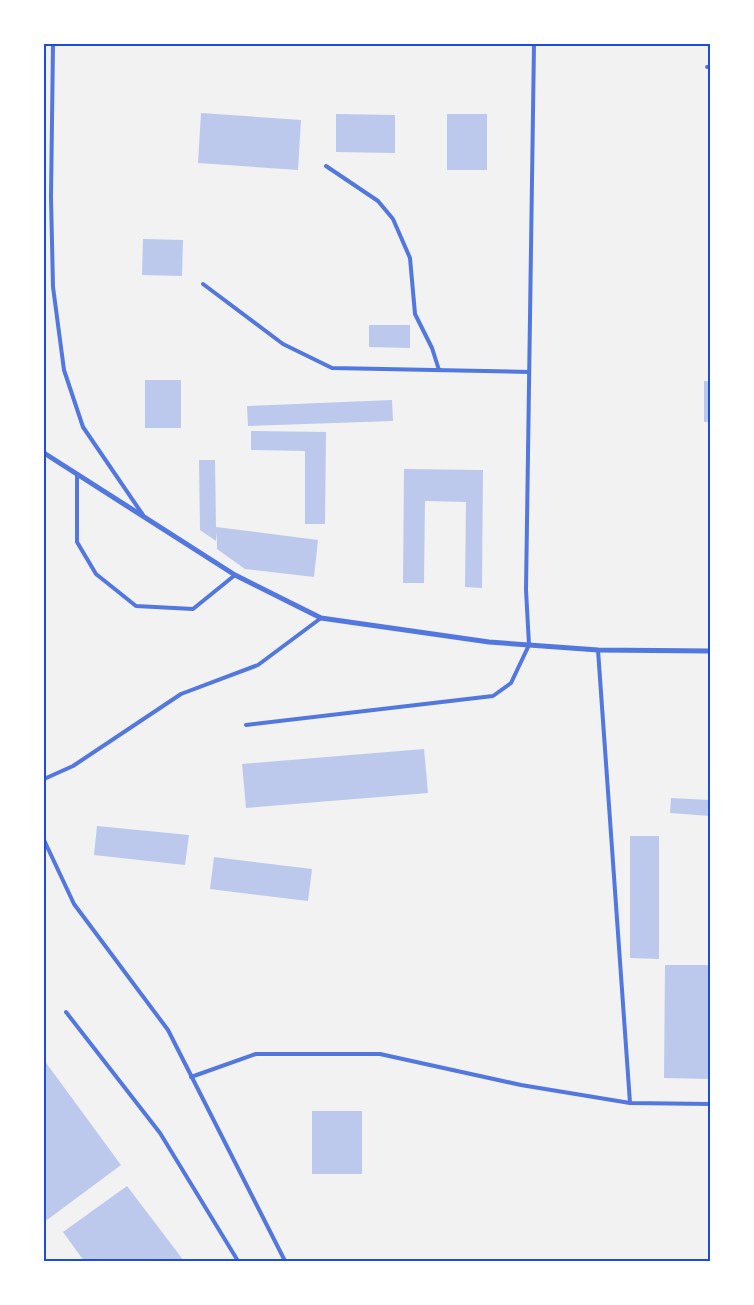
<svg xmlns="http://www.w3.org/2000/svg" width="754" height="1305" font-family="'Alegreya Sans',sans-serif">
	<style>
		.building { fill: #bdc9ec }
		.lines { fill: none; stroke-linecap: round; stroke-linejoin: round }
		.service { stroke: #5277de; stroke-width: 4 }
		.minor { stroke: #5277de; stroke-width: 5 }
		.neatline { fill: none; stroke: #1d4ed8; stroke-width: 2 }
	</style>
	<rect width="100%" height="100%" fill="#f2f2f2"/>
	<path class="building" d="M201,113l100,7 -3,50 -100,-7z
		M336,114l59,1v38l-59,-1z
		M447,114h40v56h-40z
		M143,239l40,1 -1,36 -40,-1z
		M369,325h41v23l-41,-1z
		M145,380h36v48h-36z
		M704,381h6v41h-6z
		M392,400l1,21 -145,5 -1,-20z
		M251,431l75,1 -1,92h-20v-73l-54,-1z
		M199,460h16l1,67 102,13 -4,37 -69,-8 -28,-20v-17l-1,9 -16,-11z
		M404,469l79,1 -1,118 -17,-1 1,-85 -41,-1 -1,82h-21z
		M424,749l4,44 -182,15 -4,-44z
		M671,798l39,2v16l-40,-3z
		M97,826l92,9 -4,30 -91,-10z
		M630,836h29v123l-29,-1z
		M214,857l98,12 -4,32 -98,-12z
		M665,965h45v114l-46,-1z
		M44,1060l77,105 -74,55 -3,-4z
		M312,1111h50v63h-50z
		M127,1186l57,75h-100l-21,-29z"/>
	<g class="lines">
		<path class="service" d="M53,44l-2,153 2,90 11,83 19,57 60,88
			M707,67h3
			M326,166l52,35 15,18 17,39 5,56 17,34 7,22
			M203,284l80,60 49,24 197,4
			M77,474v68l19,32 40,32 57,3 42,-34
			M598,650l32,453
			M246,725l247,-29 18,-13 18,-38 -3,-55 8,-546
			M44,779l29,-13 108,-72 77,-29 63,-47
			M44,840l30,64 94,126 117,231
			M66,1012l94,121 78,128
			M191,1077l65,-23h124l141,31 109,18 80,1"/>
		<path class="minor" d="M44,453l191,122 86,43 168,24 109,8 112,1"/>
	</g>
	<rect width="754" height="1305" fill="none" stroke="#ffffff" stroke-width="90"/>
	<rect x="45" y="45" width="664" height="1215" class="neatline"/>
</svg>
